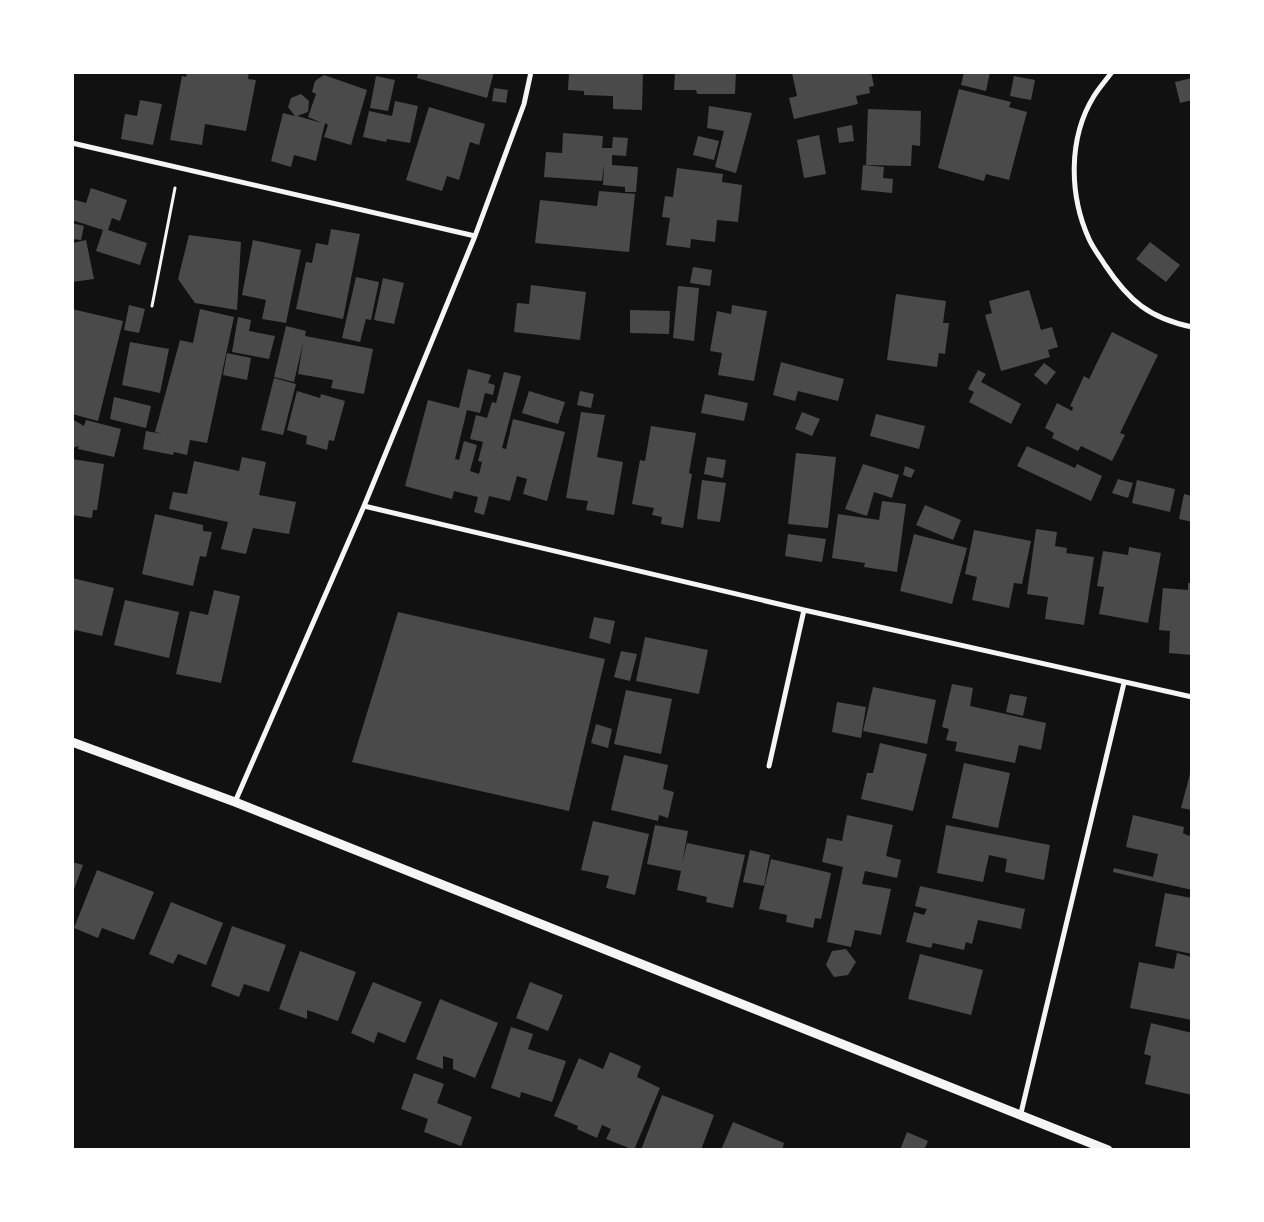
<svg xmlns="http://www.w3.org/2000/svg" width="1264" height="1222" font-family="Poppins,sans-serif">
	<style>
		.building { fill: #4a4a4a }
		.lines { fill: none; stroke-linecap: round; stroke-linejoin: round }
		.path { stroke: #f5f5f5; stroke-width: 3 }
		.minor { stroke: #f5f5f5; stroke-width: 5 }
		.tertiary { stroke: #f5f5f5; stroke-width: 9 }
	</style>
	<rect width="100%" height="100%" fill="#111"/>
	<path class="building" d="M187,72h62l-1,7 8,1 -10,51 -41,-7 -3,21 -32,-5 12,-64 4,1z
		M418,72h76l-7,26 -70,-20z
		M569,72h74l-1,38 -29,-1v-13l-29,-1v-4l-16,-1z
		M675,72h61l-1,22h-38l-1,-4h-22z
		M795,72h76l3,14 -5,1 1,6 -14,3 2,8 -64,15 -5,-21 8,-2 -5,-23z
		M964,72h26l-4,19 -25,-6z
		M324,75l43,15 -16,55 -27,-8 4,-12 -3,-2 -9,38 -22,-6 -3,12 -20,-6 12,-48 12,3 -7,-9 3,-9 10,-4 8,7 -1,11 -11,4 25,7 -14,-6 8,-23 -4,-2 3,-11z
		M376,76l19,4 -7,31 -18,-3z
		M1014,76l21,4 -4,20 -21,-4z
		M1192,78v22l-12,3 -5,-21z
		M494,88l14,2 -2,13 -14,-2z
		M959,89l52,13 -2,5 18,5 -18,68 -23,-6 -2,7 -46,-13z
		M140,100l22,4 -9,41 -32,-6 4,-25 12,2z
		M395,101l23,5 -8,37 -23,-4 -1,3 -23,-5 6,-26 23,5z
		M709,106l43,7 -16,60 -21,-6 9,-36 -17,-3z
		M429,107l56,17 -6,21 -9,-3 -11,38 -12,-4 -5,15 -36,-11z
		M868,109l53,2 -1,35 -8,-1 -1,21 -45,-1z
		M852,125l2,16 -15,2 -2,-15z
		M563,133l40,3 -1,12h10l1,-11 15,1 -2,18 -14,-1v10l26,2 -2,25h-11v-5l-22,-2 1,-21 -2,17 -58,-4 2,-25 16,1z
		M819,135l7,39 -22,4 -7,-38z
		M698,136l21,5 -5,19 -21,-5z
		M863,165l21,2 -1,11 10,1 -1,14 -31,-3z
		M677,168l46,6 -1,8 20,3 -4,37 -21,-2 -2,22 -24,-3 -1,9 -24,-3 4,-27 -8,-1 3,-21 8,1z
		M91,188l36,12 -7,21 -8,-3 -4,12 39,13 -7,22 -44,-14 7,-21 -31,-10v-21l14,4z
		M599,191l36,3 -6,58 -94,-9 5,-43 57,6z
		M72,223l12,3 -3,14 -9,-1z
		M331,229l29,5 -17,85 -47,-10 10,-47 6,1 4,-20 12,2z
		M189,235l52,7 -4,68 -42,-7 -17,-24z
		M86,240l8,39 -22,3v-39z
		M253,240l48,10 -15,73 -24,-4 4,-19 -24,-5z
		M1150,242l30,23 -14,17 -30,-23z
		M693,267l19,3 -2,16 -20,-3z
		M356,277l23,5 -8,38 -5,-1 -6,23 -18,-4z
		M383,278l21,5 -10,41 -20,-4z
		M531,285l55,7 -6,48 -66,-8 3,-29 12,1z
		M678,286l21,2 -5,53 -21,-3z
		M1029,290l12,40 11,-3 6,20 -10,3 2,7 -49,14 -16,-56 7,-2 -3,-12z
		M896,294l50,7 -3,22h6l-4,31 -6,-1 -2,14 -50,-7z
		M129,305l16,4 -6,24 -15,-3z
		M732,305l35,6 -13,70 -36,-6 4,-22 -12,-2 7,-40 14,3z
		M72,309l51,12 -25,100 -26,-7z
		M200,309l34,8 -27,126 -17,-3 -3,15 -13,-3 -1,3 -30,-6 3,-18 17,3 -8,-2 25,-92 13,3z
		M630,310l40,1 -1,23 -39,-1z
		M238,317l13,3 -2,11 26,5 -6,23 -37,-7z
		M286,326l20,5 -1,5 68,13 -9,45 -33,-6 2,-8 -35,-6 5,-31 -9,39 -20,-5z
		M1112,332l46,23 -38,78 5,2 -13,26 -31,-15 -3,5 -26,-13 2,-5 -9,-5 12,-25 15,8 1,-4 -3,-1 14,-30 5,3z
		M130,342l39,7 -9,44 -38,-8z
		M227,353l24,5 -4,22 -24,-5z
		M781,362l63,17 -6,22 -40,-10 -3,10 -22,-6z
		M1044,363l12,9 -10,13 -12,-10z
		M468,369l23,6 -3,8 7,2 -2,10 -8,-2 -5,20 -13,-3 -12,49 4,1 5,-19 13,4 -7,26 9,3 3,-12 -4,-1 5,-19 -13,-3 6,-24 11,3 5,-16 4,1 8,-31 17,4 -19,72 4,1 7,-30 52,13 -18,69 -24,-7 4,-15 -10,-3 -7,25 -21,-5 -5,19 -10,-3 4,-15 -24,-6 -2,8 -47,-13 23,-86 31,8z
		M978,370l8,4 -5,8 40,22 -10,20 -42,-22 5,-10 -6,-3z
		M274,378l22,6 -13,51 -22,-5z
		M297,391l23,7 1,-4 24,7 -11,40 -5,-1 -2,10 -21,-6 1,-8 -20,-6z
		M529,391l36,11 -7,22 -36,-11z
		M580,391l14,3 -3,14 -14,-3z
		M705,394l43,9 -4,18 -43,-8z
		M114,397l37,9 -5,22 -36,-9z
		M581,412l24,3 -8,42 26,5 -9,53 -28,-5 2,-9 -22,-3z
		M802,412l18,7 -8,17 -17,-7z
		M876,414l49,12 -6,23 -49,-13z
		M72,419l12,7 2,-6 35,9 -7,28 -36,-8 1,-3 -7,2z
		M651,426l45,7 -7,40 3,1 -9,54 -22,-4 1,-7 -10,-2 2,-7 -22,-4 8,-44 5,1z
		M1027,446l48,22 2,-4 25,12 -11,25 -74,-35z
		M796,453l40,4 -8,71 -40,-4z
		M242,457l24,5 -7,33 37,7 -7,32 -36,-6 -7,26 -25,-5 7,-27 -59,-13 4,-17 14,2 7,-33 45,10z
		M707,457l19,3 -3,18 -19,-4z
		M72,459l32,5 -7,46h-4l-1,8 -20,-3z
		M863,464l36,11 -7,23 -18,-6 -7,24 -22,-7z
		M905,466l10,4 -4,8 -8,-3z
		M1118,479l15,4 -5,15 -16,-5z
		M702,480l24,3 -6,39 -23,-3z
		M1137,480l38,9 -5,23 -38,-9z
		M1184,494l8,2v26l-13,-3z
		M882,501l24,3 -9,68 -33,-5 1,-4 -33,-5 6,-44 41,6z
		M925,505l36,15 -8,20 -37,-15z
		M155,514l48,11v6l9,1 -6,25 -6,-1 -7,30 -51,-12z
		M1036,529l21,3 -2,14 12,2 -1,5 28,4 -10,68 -39,-6 3,-22 -21,-3z
		M974,530l57,11 -9,43 -8,-1 -5,25 -37,-8 5,-23 -12,-3z
		M788,534l38,5 -4,23 -37,-6z
		M914,534l53,14 -15,56 -52,-13z
		M1129,547l32,6 -13,70 -49,-9 5,-27 -7,-1 6,-35 25,4z
		M72,578l42,10 -12,48 -27,-6 -3,8z
		M1188,583h4v72l-23,-2 1,-22 -11,-1 4,-42 25,2z
		M214,590l26,6 -19,87 -45,-9 14,-63 18,4z
		M125,600l54,12 -10,46 -55,-13z
		M398,612l207,47 -36,152 -217,-49z
		M594,617l21,4 -5,23 -21,-6z
		M645,637l63,13 -9,44 -63,-13z
		M621,651l16,3 -7,27 -16,-4z
		M952,684l21,4 -3,18 76,17 -5,27 -22,-5 -4,18 -60,-12 2,-9 -11,-2 3,-11 -7,-2z
		M873,687l63,13 -9,44 -64,-13z
		M626,690l46,9 -11,55 -47,-10z
		M1010,694l17,3 -4,19 -17,-4z
		M837,702l29,5 -5,31 -29,-6z
		M596,724l16,5 -4,19 -17,-5z
		M880,743l47,11 -14,57 -52,-12 6,-26h6z
		M624,755l44,10 -5,24 11,3 -6,26 -9,-3 -1,6 -47,-11z
		M964,763l46,10 -12,55 -46,-10z
		M1192,766v44l-11,-2z
		M847,815l46,10 -7,31 15,4 -4,18 -32,-7 -3,13 29,5 -10,46 -26,-5 -4,17 -24,-5 16,-75 -21,-5 5,-24 15,3z
		M1133,815l51,12 -1,6 6,3 3,-5v59l-79,-18 1,-4 39,9 5,-23 -32,-7z
		M593,821l56,13 -14,61 -29,-7 3,-12 -28,-6z
		M655,825l33,6 -6,33 5,-21 58,12 -12,53 -27,-6 1,-5 -30,-7 4,-19 -34,-7z
		M946,825l104,20 -6,35 -39,-8 2,-13 -18,-4 -6,27 -46,-9z
		M750,850l20,5 -6,31 -21,-4z
		M771,859l60,14 -10,46 -6,-1 -2,10 -27,-6 1,-7 -28,-6z
		M72,862l11,3 -10,27h-1z
		M97,870l57,22 -20,48 -32,-12 -4,10 -24,-10z
		M920,886l105,23 -4,20 -43,-9 -6,24 -6,-2 -2,8 -31,-7 -2,5 -25,-6 8,-30 10,3 3,-6 -12,-3z
		M1165,893l27,5v56l-37,-8z
		M171,902l52,21 -17,42 -28,-11 -5,10 -24,-10z
		M232,926l54,19 -17,47 -25,-8 -5,13 -28,-11z
		M846,949l10,13 -8,13 -14,2 -8,-12 6,-14z
		M300,951l56,21 -18,49 -31,-11v9l-28,-10z
		M1177,953l15,4v63l-62,-12 9,-46 35,7z
		M920,954l63,16 -12,45 -63,-16z
		M373,982l49,20 -17,41 -27,-11 -4,11 -23,-10z
		M530,982l33,13 -15,36 -32,-13z
		M440,999l58,24 -23,55 -22,-9v-10l-10,-3v13l-27,-10z
		M1151,1023l41,10v62l-47,-11 6,-28 -7,-2z
		M511,1027l22,7 -5,15 38,12 -14,41 -31,-10 -1,6 -29,-10z
		M610,1052l31,14 -4,11 23,11 -26,62 -28,-11 5,-10 -9,-4 -5,13 -20,-9 1,-3 -24,-10 25,-58 24,11z
		M414,1073l30,11 -7,19 35,14 -11,29 -37,-14 4,-13 -27,-10z
		M662,1095l52,20 -13,35h-60z
		M733,1122l51,21 -2,7h-61z
		M907,1132l21,9 -4,9h-24z"/>
	<g class="lines">
		<path class="path" d="M152,306l23,-118"/>
		<path class="minor" d="M1112,72c-6,8 -13,16 -18,24 -26,42 -25,99 -5,143 4,9 11,18 16,26 24,36 44,53 87,62
			M72,143l403,93
			M364,506l440,104 388,87
			M769,766l35,-156
			M235,802l129,-296 111,-270 49,-132 7,-32
			M1021,1113l103,-430"/>
		<path class="tertiary" d="M72,742l163,60 873,348"/>
	</g>
	<rect width="1264" height="1222" fill="none" stroke="#ffffff" stroke-width="148"/>
</svg>
